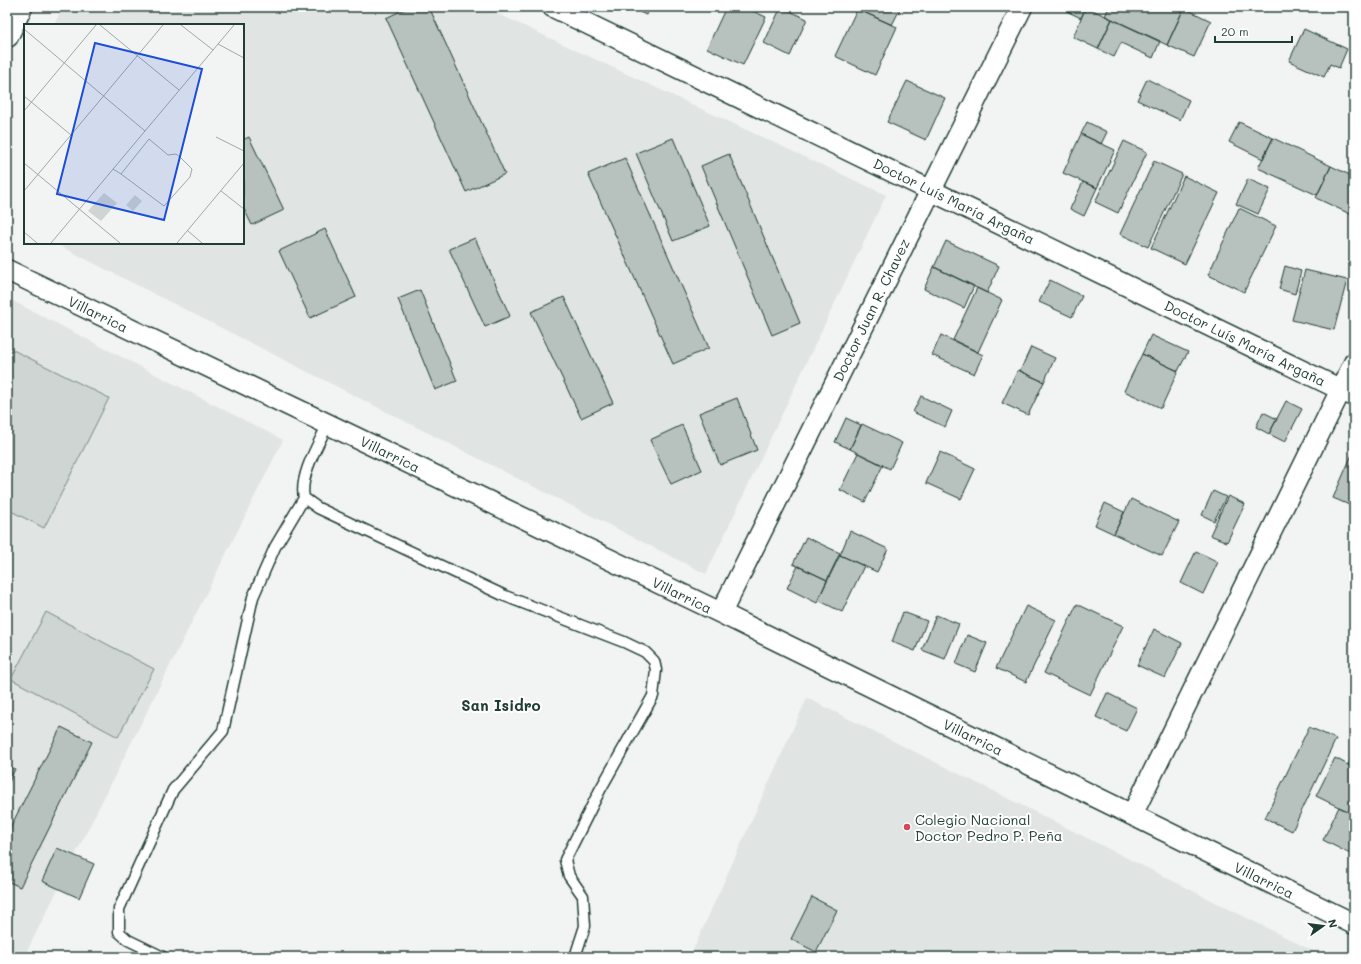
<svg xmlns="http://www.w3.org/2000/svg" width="1361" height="964" font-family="Mali,sans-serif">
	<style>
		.built { fill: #e0e4e3 }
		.green { fill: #ced5d3; stroke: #768984 }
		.building { fill: #b7c1bd; stroke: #1f3d34 }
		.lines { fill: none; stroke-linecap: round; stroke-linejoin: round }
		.service-casing { stroke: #1f3d34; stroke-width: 13 }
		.minor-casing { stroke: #1f3d34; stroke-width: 23 }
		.tertiary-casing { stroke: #1f3d34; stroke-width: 25 }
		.service { stroke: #fff; stroke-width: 10 }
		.minor { stroke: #fff; stroke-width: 20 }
		.tertiary { stroke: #fff; stroke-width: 22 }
		.poi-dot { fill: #d1495b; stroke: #fff; stroke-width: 1.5 }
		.labels { text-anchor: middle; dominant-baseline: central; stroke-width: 4; stroke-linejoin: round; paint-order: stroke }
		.street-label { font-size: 14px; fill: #1f3d34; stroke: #fff }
		.poi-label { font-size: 14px; fill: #1f3d34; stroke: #fff; text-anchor: start }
		.neighbourhood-label { font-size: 15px; font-weight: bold; fill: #1f3d34; stroke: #fff }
		.inset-road { fill: none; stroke: #9eaaa7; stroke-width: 1 }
		.view { fill: #1d4ed8; fill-opacity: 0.15; stroke: #1d4ed8; stroke-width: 2 }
		.inset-edge { fill: none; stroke: #1f3d34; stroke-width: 2 }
	</style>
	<rect width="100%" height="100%" fill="#f2f3f3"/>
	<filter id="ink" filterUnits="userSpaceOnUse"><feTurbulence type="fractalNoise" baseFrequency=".025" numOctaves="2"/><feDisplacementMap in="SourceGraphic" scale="8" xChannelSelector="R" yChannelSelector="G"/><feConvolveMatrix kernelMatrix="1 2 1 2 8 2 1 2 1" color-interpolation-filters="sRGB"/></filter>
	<g filter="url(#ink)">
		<path class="built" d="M63,7h420l403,188 -180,379 -652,-331h189v-218h-189z
			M7,298l276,142 -259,517h-17z
			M807,698l518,259h-635z"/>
		<path class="green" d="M7,347l102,51 -65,130 -37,-19z
			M46,612l108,57 -36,68 -107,-58z"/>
		<path class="building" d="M409,7h20l76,167 -39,18 -80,-174z
			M629,7h21l-4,8z
			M726,7h18l22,10 -23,48 -36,-17z
			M781,7l26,12 -17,37 -26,-13z
			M858,7h43l-9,18 -35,-16z
			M1060,7h26l-5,11 -21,-10z
			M1086,7l26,12 -14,30 -25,-12z
			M1109,7h72l3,1 -17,37 -62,-29z
			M1184,8l27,13 -17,36 -27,-12z
			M857,9l40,18 -22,48 -40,-19z
			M1112,19l48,22 -7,17 -32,-15 -7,14 -16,-8z
			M1304,29l43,20 -8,19 -9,-4 -6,13 -35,-16z
			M1147,79l42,21 -9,20 -43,-20z
			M907,81l38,17 -19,42 -39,-18z
			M1087,122l20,10 -6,12 -20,-10z
			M1239,122l34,16 -10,21 -34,-17z
			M1081,134l34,16 -18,38 -34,-15z
			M249,137l35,73 -32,15 -9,-18v-67z
			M673,138l37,88 -37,15 -37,-88z
			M1273,138l58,28 -14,29 -59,-27z
			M1124,141l23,11 -29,61 -23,-11z
			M729,154l71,169 -28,12 -71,-169z
			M625,158l84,190 -36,16 -85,-190z
			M1154,161l28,13 -34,73 -28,-13z
			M1331,166l23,11v33l-2,5 -36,-17z
			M1184,176l35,17 -34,71 -34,-16z
			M1248,179l22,10 -12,25 -22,-10z
			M1083,182l14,6 -13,28 -14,-7z
			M1239,208l37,18 -32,66 -36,-17z
			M325,229l31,68 -46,21 -31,-67z
			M475,238l35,78 -25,11 -36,-78z
			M946,241l53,25 -12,27 -53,-26z
			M1285,266l16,5 -6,23 -16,-5z
			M934,267l40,19 -10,22 -40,-19z
			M1305,270l42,10 -13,50 -42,-10z
			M1050,280l32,16 -10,21 -33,-15z
			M977,288l25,12 -24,52 -25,-12z
			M420,290l37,91 -22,9 -37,-91z
			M564,297l49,106 -32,15 -50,-106z
			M941,335l42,20 -9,19 -42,-19z
			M1151,335l37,17 -10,19 -36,-17z
			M1031,347l24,11 -11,24 -24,-11z
			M1142,354l36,17 -17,37 -37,-17z
			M1018,370l26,12 -16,33 -26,-12z
			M921,396l31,15 -7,16 -32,-15z
			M737,398l20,52 -37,15 -21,-52z
			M1286,401l16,8 -17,33 -16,-8z
			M1263,412l14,7 -8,15 -13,-7z
			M846,418l15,7 -11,24 -15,-7z
			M862,424l40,19 -12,26 -40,-20z
			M682,425l20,45 -31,14 -21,-44z
			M1354,450v57l-21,-9z
			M940,452l35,17 -14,30 -35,-16z
			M858,453l25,12 -18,37 -25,-12z
			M1213,491l13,6 -12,24 -12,-6z
			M1228,496l17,8 -18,38 -17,-7z
			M1131,499l48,23 -17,34 -48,-22z
			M1105,503l19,9 -10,22 -19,-9z
			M850,531l38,18 -11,23 -37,-17z
			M806,537l34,16 -13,27 -34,-16z
			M1196,551l22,11 -15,32 -22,-11z
			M840,555l24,11 -22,46 -24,-12z
			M798,566l29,14 -10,23 -30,-15z
			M1077,604l46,22 -33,69 -46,-22z
			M1026,606l30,14 -30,62 -30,-14z
			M903,612l24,9 -12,30 -23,-9z
			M936,615l23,9 -14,35 -23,-9z
			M1154,629l28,14 -17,35 -28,-13z
			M967,635l20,8 -12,29 -19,-8z
			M1107,693l30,15 -11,23 -30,-14z
			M61,727l31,15 -72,145 -13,-6v-47z
			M1309,727l27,12 -44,92 -27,-13z
			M1354,753v15l-6,-3z
			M1335,758l19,10v39l-3,6 -35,-17z
			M7,765l8,4 -8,17z
			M1339,807l15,7v42l-31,-16z
			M57,848l37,16 -15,34 -37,-17z
			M812,897l25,13 -21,42 -25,-13z"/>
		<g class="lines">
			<defs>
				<path id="service" d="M304,498l14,10 187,88 119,46 21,10 9,9 2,9 -3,26 -53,94 -35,70 4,16 14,20 2,30 -10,31
					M163,957l-35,-17 -9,-8v-23l54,-119 50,-59 30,-134 22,-50 29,-49c-5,-22 14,-53 24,-74"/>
				<path id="minor" d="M553,7l801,389
					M7,270l714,343 633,311
					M721,613l301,-606
					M1132,815l222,-452"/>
				<path id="tertiary" d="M7,36l14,-29"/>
			</defs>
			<use href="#service" class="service-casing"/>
			<use href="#minor" class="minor-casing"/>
			<use href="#tertiary" class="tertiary-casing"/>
			<use href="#service" class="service"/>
			<use href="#minor" class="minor"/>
			<use href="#tertiary" class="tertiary"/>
		</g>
	</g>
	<circle class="poi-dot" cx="907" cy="827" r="4"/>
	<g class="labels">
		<g class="street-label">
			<text transform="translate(954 201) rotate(26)">Doctor Luís María Argaña</text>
			<text transform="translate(871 310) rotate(-64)">Doctor Juan R. Chavez</text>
			<text transform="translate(98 314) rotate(26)">Villarrica</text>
			<text transform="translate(1245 343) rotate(26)">Doctor Luís María Argaña</text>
			<text transform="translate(390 454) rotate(26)">Villarrica</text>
			<text transform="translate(682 595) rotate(26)">Villarrica</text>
			<text transform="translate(973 737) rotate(26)">Villarrica</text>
			<text transform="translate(1264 880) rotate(26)">Villarrica</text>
		</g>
		<g class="poi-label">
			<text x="915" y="819">Colegio Nacional<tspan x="915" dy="16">Doctor Pedro P. Peña</tspan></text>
		</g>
		<g class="neighbourhood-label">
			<text x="501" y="705">San Isidro</text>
		</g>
	</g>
	<g transform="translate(24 24)">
		<rect width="220" height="220" fill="#f2f3f3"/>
		<path d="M80,169l13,10 -16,18 -13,-10zM111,171l7,6 -9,10 -7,-6z" fill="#ced5d3"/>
		<path class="inset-road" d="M76,1l79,65M157,1l32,25M0,5l121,102M194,20l26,14M0,72l47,39M0,87l72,-86M192,113l28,14M0,139l96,80M89,145l8,5 28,-35 19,16 8,-1 5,4 11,11 -2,8 -26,29 -43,-32M0,167l139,-166M197,167l23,18M164,207l14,12M0,208l13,11M27,219l183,-218M153,219l67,-80"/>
		<path class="view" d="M71,19l107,26 -38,151 -107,-26z"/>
		<rect width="220" height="220" class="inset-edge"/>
	</g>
	<rect width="1361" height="964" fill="none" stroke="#fff" stroke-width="24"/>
	<rect x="12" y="12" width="1337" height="940" fill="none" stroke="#1f3d34" stroke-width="1.5" filter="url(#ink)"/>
	<g transform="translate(1323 926) rotate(76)" stroke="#ffffff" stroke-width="3" paint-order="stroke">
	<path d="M0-3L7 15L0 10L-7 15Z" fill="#1f3d34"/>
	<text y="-6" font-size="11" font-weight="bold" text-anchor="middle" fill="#1f3d34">N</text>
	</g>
	<path d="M1215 36v6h77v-6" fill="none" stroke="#1f3d34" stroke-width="2"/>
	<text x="1221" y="36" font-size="12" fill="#1f3d34" stroke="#ffffff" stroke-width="3" paint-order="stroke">20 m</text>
</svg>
